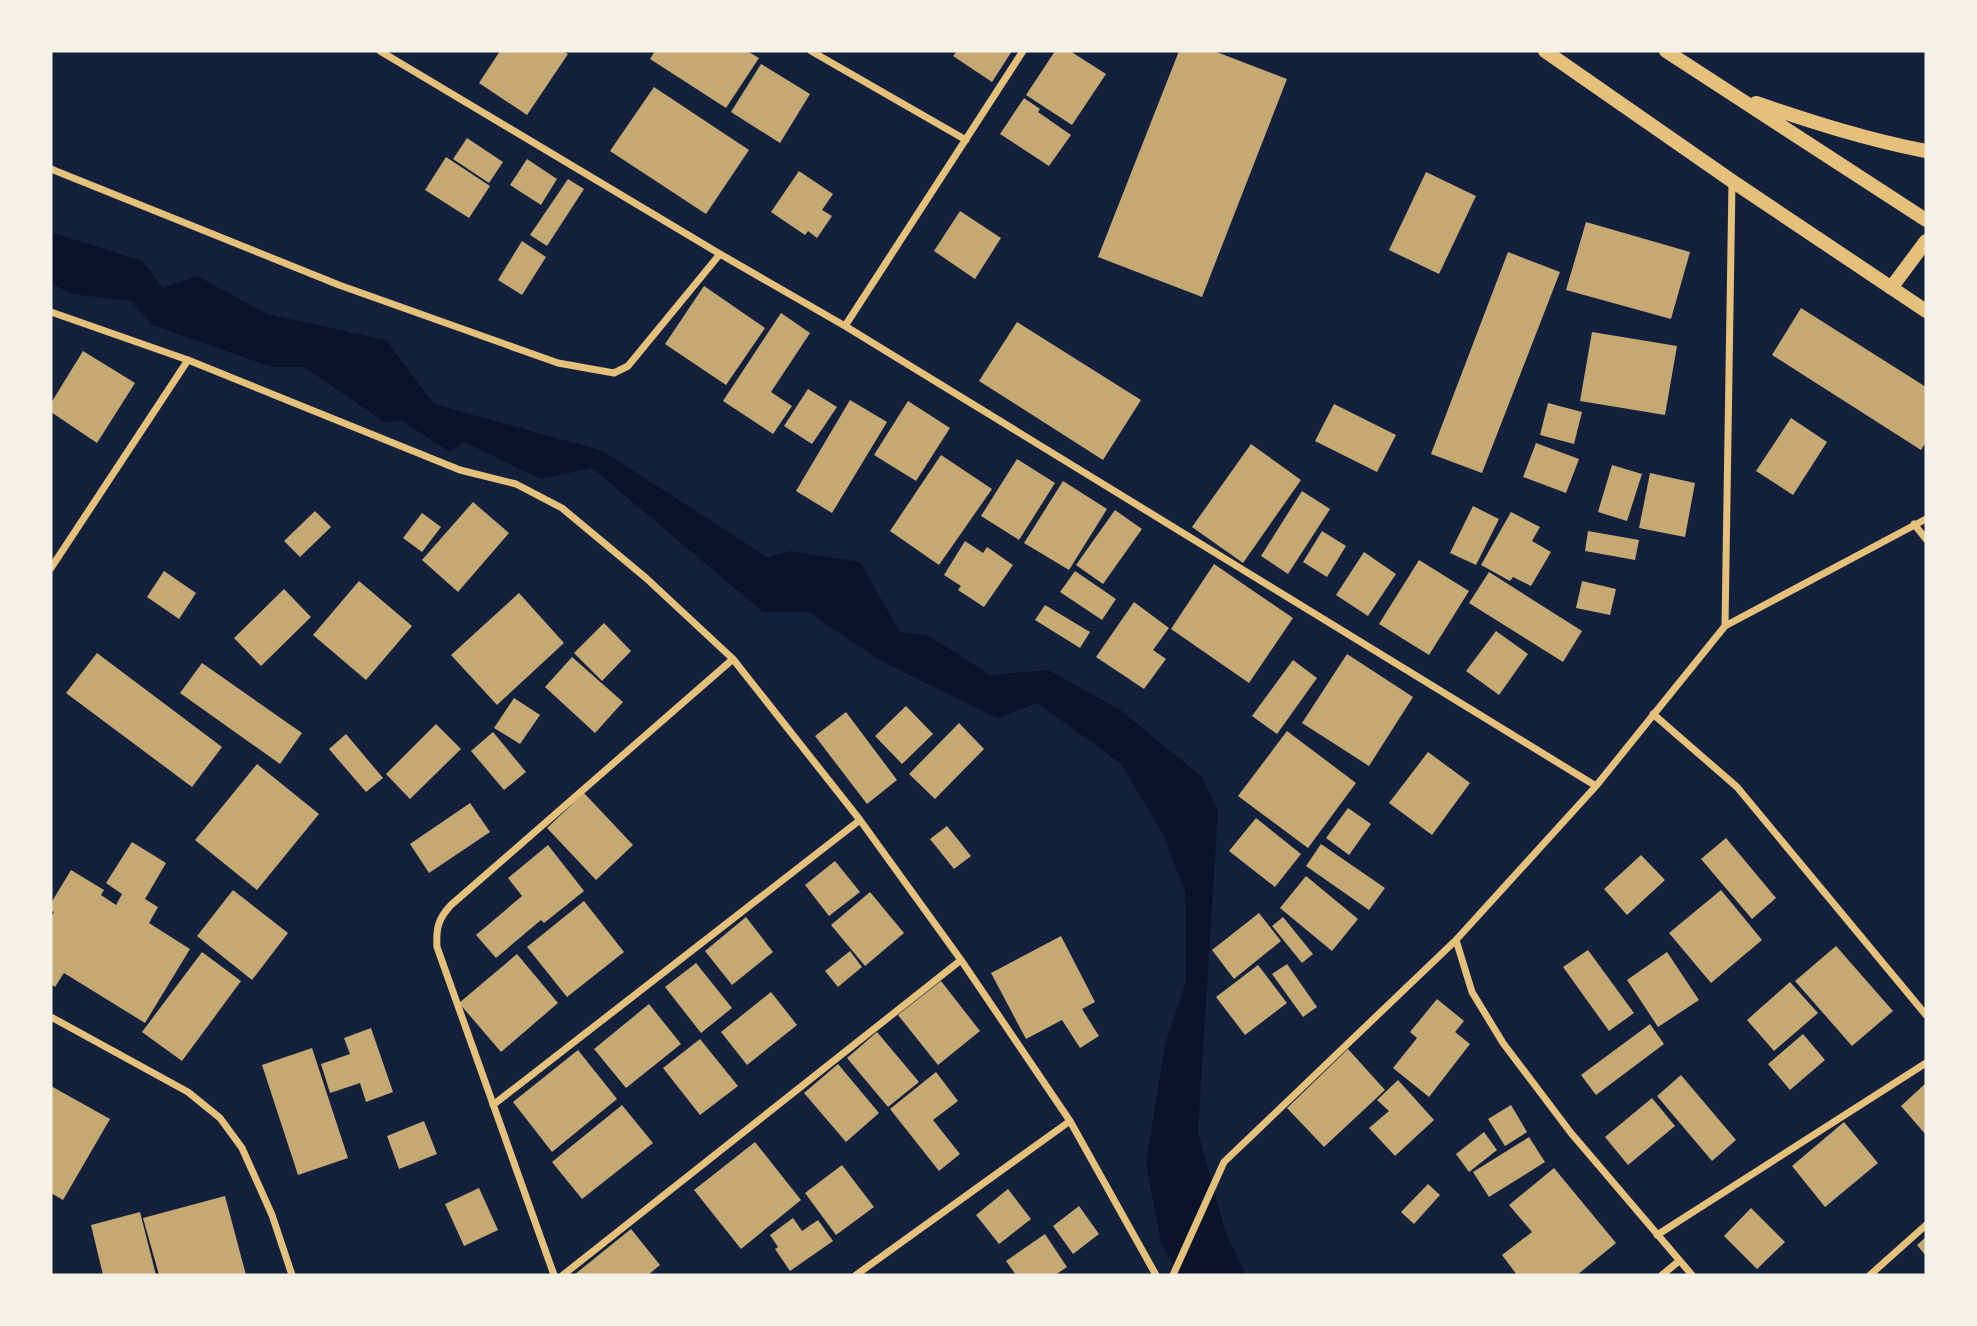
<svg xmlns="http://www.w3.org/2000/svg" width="1977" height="1326" font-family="'Source Serif 4',serif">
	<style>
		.water { fill: #0b132b }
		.building { fill: #c6a872 }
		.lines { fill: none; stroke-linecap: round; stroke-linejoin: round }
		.minor { stroke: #e5c07b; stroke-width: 7 }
		.secondary { stroke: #e5c07b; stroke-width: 14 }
	</style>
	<rect width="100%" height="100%" fill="#14213d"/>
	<path class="water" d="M51,232l91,29 21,27 34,-12 70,38 119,26 48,64 169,47 164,106 24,-6 69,11 40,70 28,3 62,40 58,-5 71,39 83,68 16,34 -20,321 28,101 20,42h-66l-19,-32 -15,-80 19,-119 21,-62 -1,-90 -21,-56 -43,-72 -83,-61 -41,15 -116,-57 -73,-49h-45l-171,-144 -51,11 -77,-37 -14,10 -48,-31 -16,2 -82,-56h-32l-120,-42 -21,-24 -60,-7 -20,-11z"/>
	<path class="building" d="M500,51h63l5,3 -41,61 -48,-32z
		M655,51h92l12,7 -33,50 -76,-49z
		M957,51h55l-20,31 -39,-26z
		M1055,51h15l36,23 -34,51 -46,-30z
		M1179,51h35l73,28 -85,218 -104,-40z
		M761,64l49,30 -30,49 -49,-31z
		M654,87l95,63 -43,64 -96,-63z
		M1024,98l16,11 -2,3 33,23 -22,31 -49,-32z
		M467,138l36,24 -14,21 -36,-24z
		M446,157l44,29 -21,32 -44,-28z
		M527,159l30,20 -16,26 -31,-20z
		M799,171l34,23 -11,16 10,6 -15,22 -9,-7 -3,4 -34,-23z
		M1426,172l50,24 -37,78 -50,-24z
		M568,179l16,10 -37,57 -17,-11z
		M960,211l41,27 -26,41 -41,-28z
		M1586,222l104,30 -19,67 -105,-29z
		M522,241l24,16 -24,38 -24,-15z
		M1508,252l52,20 -78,201 -51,-19z
		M704,286l61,42 -39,57 -61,-41z
		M1801,308l125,79v55l-5,8 -149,-95z
		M781,313l29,20 -39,59 21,14 -19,28 -50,-33z
		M1017,322l124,78 -38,60 -124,-79z
		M1592,332l85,14 -12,69 -85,-14z
		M83,351l52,32 -38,60 -46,-31v-9z
		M808,389l29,18 -25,37 -28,-18z
		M850,400l37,22 -55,91 -36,-22z
		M908,401l42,27 -34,53 -42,-26z
		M1548,403l34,9 -8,32 -34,-9z
		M1334,404l62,31 -19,37 -62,-31z
		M1791,418l36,24 -34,53 -37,-24z
		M1536,443l43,16 -13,34 -43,-16z
		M1251,444l50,36 -58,83 -51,-36z
		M941,455l51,34 -53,76 -49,-34z
		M1017,459l38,24 -36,57 -38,-24z
		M1612,465l30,9 -15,47 -29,-9z
		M1650,473l45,10 -10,54 -46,-9z
		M1063,481l44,28 -38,61 -45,-27z
		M1302,491l28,18 -42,65 -27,-18z
		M473,502l36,31 -51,59 -36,-32z
		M1473,506l26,13 -23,46 -26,-12z
		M1115,510l27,19 -39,55 -27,-19z
		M315,511l16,16 -31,30 -16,-16z
		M1511,512l29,15 -8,14 19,11 -20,34 -18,-9 -3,4 -29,-16z
		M422,513l19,14 -19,25 -19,-14z
		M1322,531l24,15 -19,31 -24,-15z
		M1588,531l51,9 -4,20 -50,-9z
		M965,541l18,12 4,-6 26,18 -29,42 -26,-17 3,-4 -17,-11z
		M1364,552l32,22 -28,42 -32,-21z
		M1419,560l50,31 -40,64 -50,-31z
		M1214,564l79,54 -44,65 -78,-54z
		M164,571l32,22 -17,26 -32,-22z
		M1075,571l41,28 -14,21 -42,-28z
		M1489,572l93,59 -19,31 -94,-59z
		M359,581l53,45 -46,54 -53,-45z
		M1582,581l34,8 -6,26 -34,-7z
		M284,589l27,28 -50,49 -27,-28z
		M519,593l45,50 -67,62 -46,-50z
		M1134,602l35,26 -16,22 13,9 -22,30 -48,-32z
		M1045,605l45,27 -10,16 -45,-28z
		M604,623l27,28 -29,30 -28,-28z
		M1496,631l32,23 -29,41 -33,-24z
		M97,653l125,94 -30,40 -126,-94z
		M1347,654l66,43 -44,69 -67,-43z
		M572,657l51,45 -28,31 -50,-46z
		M1293,660l24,18 -40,56 -25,-18z
		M202,663l100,70 -22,31 -100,-71z
		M514,698l26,17 -20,29 -26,-16z
		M906,706l27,28 -31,30 -27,-28z
		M846,712l51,68 -30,24 -52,-68z
		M959,723l25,26 -49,50 -26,-25z
		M436,724l25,25 -51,50 -24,-25z
		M1287,731l69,52 -48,65 -70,-52z
		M493,732l33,40 -22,18 -33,-39z
		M346,734l37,44 -17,14 -37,-43z
		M1428,752l42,31 -38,52 -43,-32z
		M257,764l62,50 -62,76 -62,-50z
		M584,793l49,52 -37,35 -49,-52z
		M470,803l20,29 -61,41 -19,-29z
		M1348,808l23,16 -22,31 -23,-17z
		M1256,818l45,36 -26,33 -46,-36z
		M947,826l24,30 -17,13 -24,-30z
		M1726,838l50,60 -24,21 -51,-60z
		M132,842l34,21 -21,36 13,8 -9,16 41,26 -45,74 -81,-50 -9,14 -4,-3v-67l3,-5 -3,-2v-7l20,-33 33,20 -3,5 15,10 6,-11 -16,-11z
		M1321,844l64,44 -16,22 -63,-44z
		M548,845l36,46 -40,32 -3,-3 -45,38 -20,-23 46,-39 -14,-18z
		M1641,855l24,25 -38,35 -23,-26z
		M835,861l25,31 -31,24 -24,-31z
		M1306,876l52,43 -26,32 -52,-43z
		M233,890l55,43 -36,47 -55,-44z
		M1721,890l41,50 -51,43 -42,-50z
		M870,892l34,41 -39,33 -34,-41z
		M584,901l40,51 -57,45 -40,-50z
		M1259,913l22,28 -47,38 -22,-29z
		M746,917l27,35 -41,33 -27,-34z
		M1283,917l30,37 -11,9 -30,-37z
		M1061,936l34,66 -13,7 17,27 -19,12 -18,-28 -36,19 -35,-66z
		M1836,946l57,65 -41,35 -57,-65z
		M1588,950l46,63 -25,18 -46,-64z
		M850,951l12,16 -24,20 -13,-16z
		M202,952l39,29 -59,80 -40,-29z
		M1667,952l32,48 -41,27 -31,-47z
		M517,954l41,49 -57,49 -42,-49z
		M696,963l36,45 -31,25 -36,-46z
		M1287,964l30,43 -14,10 -31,-43z
		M1258,965l29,38 -42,32 -29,-38z
		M941,981l39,50 -42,34 -40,-50z
		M1790,982l28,31 -44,38 -27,-31z
		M771,992l26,33 -50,40 -26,-33z
		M1437,999l27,22 -9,11 15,12 -41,53 -36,-29 24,-30 -7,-6z
		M649,1004l32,40 -55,44 -32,-39z
		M1650,1024l14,20 -68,51 -15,-20z
		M371,1028l22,64 -27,10 -6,-19 -30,10 -9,-29 29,-10 -6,-16z
		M877,1032l42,50 -31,25 -41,-49z
		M1803,1034l22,26 -35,30 -22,-26z
		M700,1039l38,47 -38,29 -37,-47z
		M312,1048l36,110 -50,17 -36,-110z
		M1348,1049l37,41 -61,57 -37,-39z
		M578,1050l39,49 -65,53 -39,-50z
		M838,1064l41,49 -33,29 -42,-49z
		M936,1072l22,29 -25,19 27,34 -21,17 -49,-62z
		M1681,1075l55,65 -24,21 -55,-65z
		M1398,1080l36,40 -39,36 -26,-28 20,-17 -12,-11z
		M1926,1083v52l-25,-29z
		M51,1086l59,33 -47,81 -12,-7z
		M1652,1098l23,28 -47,39 -23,-28z
		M622,1105l31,38 -71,56 -30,-37z
		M1511,1105l16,27 -22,14 -17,-27z
		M424,1121l13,33 -38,15 -12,-33z
		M1844,1122l34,41 -53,44 -33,-41z
		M1484,1132l13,18 -28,22 -13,-18z
		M1529,1137l16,25 -56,35 -16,-25z
		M755,1142l46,58 -60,49 -47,-59z
		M842,1165l32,42 -38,28 -31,-42z
		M1554,1168l62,75 -39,32h-60l-15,-20 30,-23 -23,-27z
		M1428,1184l12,11 -26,29 -13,-12z
		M479,1188l19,42 -34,16 -19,-42z
		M1008,1189l23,30 -32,25 -23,-29z
		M225,1196l21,79h-87l-16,-57z
		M1079,1206l20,28 -26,20 -20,-28z
		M1751,1208l34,34 -28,27 -33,-33z
		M140,1212l16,63h-53l-12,-50z
		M793,1218l9,13 16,-11 15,21 -43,30 -15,-22 3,-2 -8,-12z
		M631,1229l29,36 -12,10h-74z
		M1045,1234l22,33 -12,8h-39l-10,-14z
		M1926,1237v19l-9,-11z"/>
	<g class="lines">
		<path class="minor" d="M380,51l340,203 125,72 751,460
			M811,51l155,89
			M51,169l288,116 219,78 56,10 14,-7 92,-112
			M51,312l137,48 272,110 56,14 46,24 84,70 87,81 127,161 101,140 109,161 86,154
			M845,326l178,-275
			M1914,524l12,15
			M51,568l137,-208
			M1725,626l201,-107
			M1653,714l84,73 189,228
			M1456,940l16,52 31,51 68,90 121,142
			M51,1017l137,75 32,26 22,30 30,67 20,60
			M493,1105l367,-285
			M1657,1235l269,-172
			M554,1275l-117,-328c-1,-19 1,-28 14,-42l282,-246
			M563,1275l398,-315
			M856,1275l214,-154
			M1173,1275l51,-113 232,-222 140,-154 129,-160 7,-444
			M1662,1275l17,-14
			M1870,1275l56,-50"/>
		<path class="secondary" d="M1545,51l187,130 194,130
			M1666,51l260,169
			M1756,103c56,19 112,37 170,48
			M1891,288l35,-47"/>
	</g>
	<rect width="1977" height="1326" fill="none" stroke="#f6f1e7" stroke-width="105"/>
</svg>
